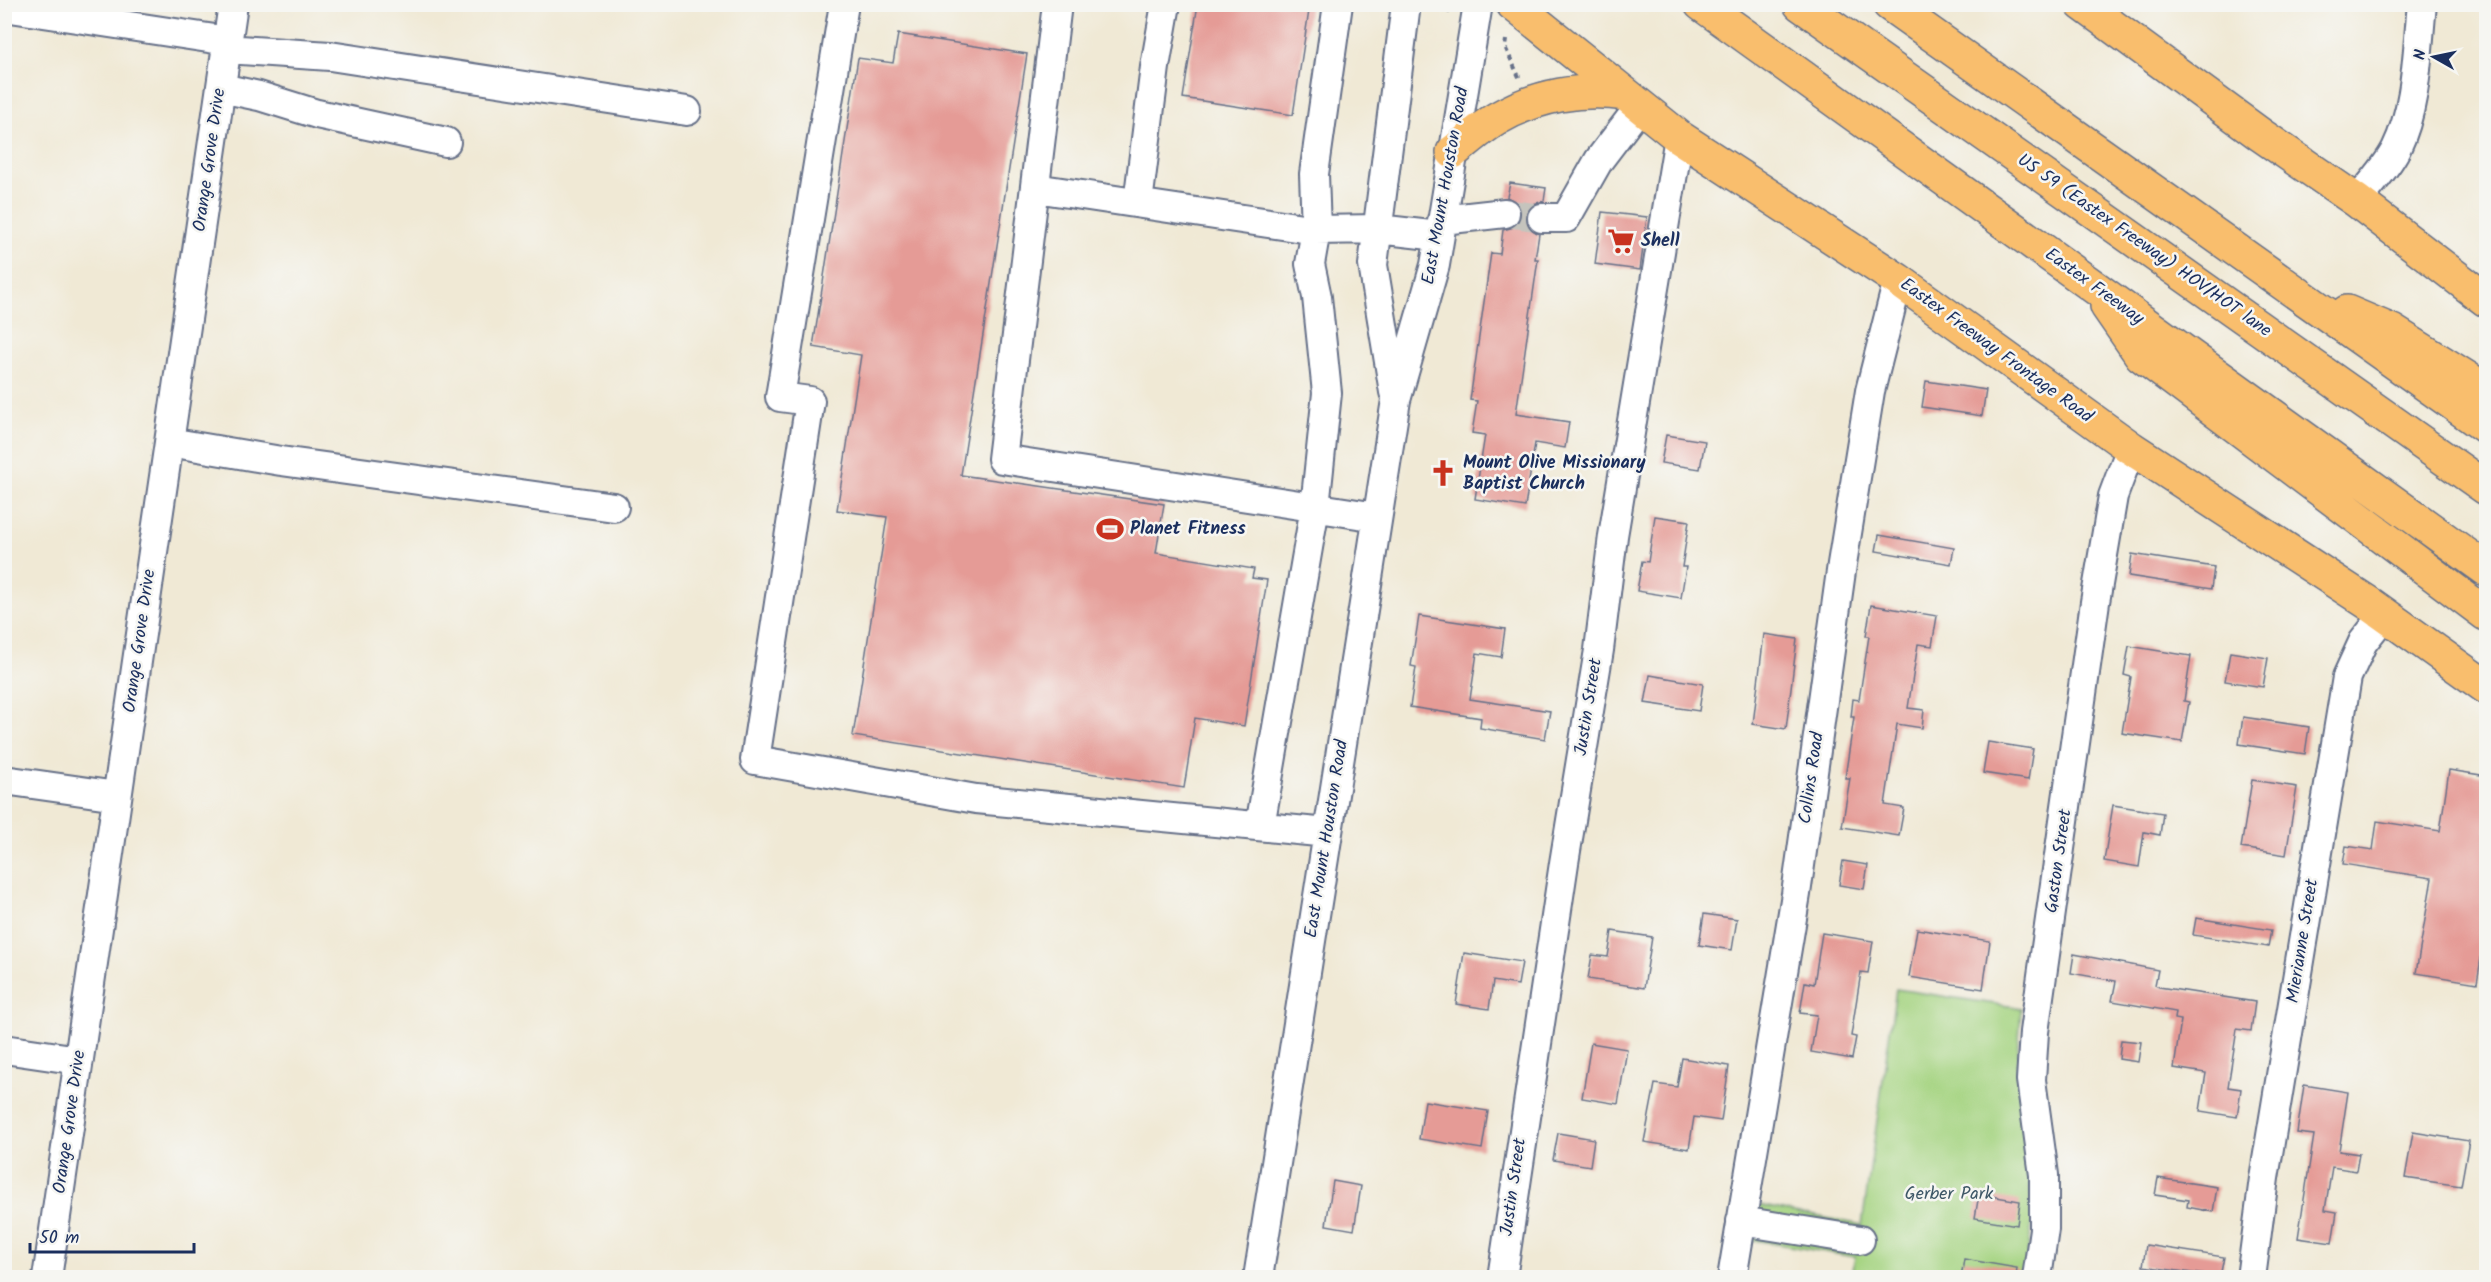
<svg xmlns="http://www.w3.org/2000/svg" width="2491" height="1282" font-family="Kalam,sans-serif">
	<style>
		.green { fill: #a6d482; stroke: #608270; stroke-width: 1.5 }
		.building { fill: #e59b96 }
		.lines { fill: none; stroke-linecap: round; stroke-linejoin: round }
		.minor-tunnel { stroke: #c5c4bd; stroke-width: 28; stroke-dasharray: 28 14; stroke-linecap: butt }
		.minor-casing { stroke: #667088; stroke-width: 32 }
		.major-casing { stroke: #667088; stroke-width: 36 }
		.highway-casing { stroke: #667088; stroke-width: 36 }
		.path { stroke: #667088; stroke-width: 4; stroke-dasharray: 4.5 4.5; stroke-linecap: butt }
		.minor { stroke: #fff; stroke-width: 28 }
		.major { stroke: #f9be6d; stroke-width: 33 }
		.highway { stroke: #f9be6d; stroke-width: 33 }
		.labels { text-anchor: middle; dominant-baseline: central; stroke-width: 5; stroke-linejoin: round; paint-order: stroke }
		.street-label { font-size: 18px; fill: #1b2f5e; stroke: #f6f6f2 }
		.poi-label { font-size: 18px; font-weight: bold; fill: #1b2f5e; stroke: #f6f6f2; text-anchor: start }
		.park-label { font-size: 18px; fill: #3e5867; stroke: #f6f6f2 }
	</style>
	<rect width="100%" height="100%" fill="#f6f6f2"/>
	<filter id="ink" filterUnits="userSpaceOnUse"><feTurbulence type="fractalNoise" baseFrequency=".0167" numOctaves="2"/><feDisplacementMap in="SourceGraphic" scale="12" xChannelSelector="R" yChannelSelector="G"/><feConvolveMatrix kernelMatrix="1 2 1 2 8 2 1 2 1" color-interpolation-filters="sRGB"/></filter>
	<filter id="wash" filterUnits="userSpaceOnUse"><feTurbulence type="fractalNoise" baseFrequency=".008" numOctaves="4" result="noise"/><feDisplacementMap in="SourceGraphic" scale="24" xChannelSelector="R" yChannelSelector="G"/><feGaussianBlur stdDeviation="1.35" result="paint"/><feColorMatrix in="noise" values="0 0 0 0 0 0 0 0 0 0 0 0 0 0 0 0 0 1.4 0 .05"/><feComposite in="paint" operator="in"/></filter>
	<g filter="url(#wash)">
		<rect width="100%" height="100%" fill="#f0e9d5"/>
		<path class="green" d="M1896,989l125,19 -4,64 12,88 3,63 -8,54h-172l3,-20 -102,-17 4,-35 105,20z"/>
		<g id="blocks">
			<path class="building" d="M1198,4h112l-17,111 -110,-17z
				M898,34l129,20 -66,421 203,29 -8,49 98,16 -2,9 15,2 -23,146 -49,-8 -11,70 -331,-52 34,-219 -50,-7 24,-155 -48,-8 45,-289 35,5z
				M1510,183l36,5 -2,13 -11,3 -5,5 -2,8 2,10 11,7 -4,25h3l-22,155 53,8 -4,26 -30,-5 -10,64 -50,-8 10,-64 -13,-2 5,-32 -7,-1 21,-147 9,1 3,-24 11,-3 6,-8 1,-7 -2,-8 -12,-7z
				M1602,212l45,5 -7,53 -45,-6z
				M1926,381l60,9 -4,26 -60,-9z
				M1666,435l39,6 -5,28 -39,-6z
				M1655,516l34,5 -7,46h4l-5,31 -44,-7 5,-30 6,1z
				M1879,535l75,13 -3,16 -75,-13z
				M2132,554l82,13 -3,22 -82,-13z
				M1871,605l66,11 -5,30 -14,-2 -10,64 16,2 -2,18 -25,-4 -12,81 19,3 -5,28 -57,-9 8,-49h-5l9,-61h-3l2,-18 6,1 10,-64h-3z
				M1419,616l86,13 -4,28 -24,-4 -7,46 80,12 -5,28 -65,-11 1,-10 -71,-11 6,-40 -5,-1z
				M1764,634l33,5 -11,90 -33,-5z
				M2129,646l62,10 -7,45 5,1 -7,40 -60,-9 9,-56 -7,-2z
				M2230,652l38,6 -5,29 -38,-6z
				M1650,675l53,9 -4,27 -54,-8z
				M2243,717l66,10 -4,27 -66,-10z
				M1988,742l45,7 -5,31 -45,-7z
				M2449,770l38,6v145l-10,62 -61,-10 16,-95 -89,-14 3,-18 27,4 4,-29 63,10z
				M2252,780l45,7 -11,68 -45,-7z
				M2113,805l50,8 -3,22 -16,-3 -5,35 -35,-6z
				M1843,861l25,4 -4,24 -25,-4z
				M1704,914l33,5 -5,31 -33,-5z
				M2196,918l75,12 -3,17 -75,-12z
				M1917,929l73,12 -7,48 -74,-12z
				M1612,931l40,6 -8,51 -56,-9 4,-24 16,2z
				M1822,933l51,8 -5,32 -7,-1 -10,64 5,1 -4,22 -41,-7 6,-37 -17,-2 5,-31 9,2z
				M1464,953l58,9 -4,23 -25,-4 -4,28 -33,-5z
				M2074,954l84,16 -3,15 4,2 96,15 -4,29 -14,-2 -9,58 13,2 -4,28 -37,-6 6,-38 -32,-5 7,-48 -6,-1 1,-7 -64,-11 4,-20 -45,-8z
				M2121,1040l20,2 -3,20 -19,-3z
				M1591,1043l36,6 -9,55 -36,-6z
				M1682,1058l47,8 -8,55 -27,-4 -5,32 -45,-7 11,-58 22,3z
				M2304,1085l44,7 -9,59 20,3 -3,17 -24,-4 -7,43 12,2 -5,31 -34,-5 16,-103 -17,-2z
				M1425,1101l63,10 -6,38 -63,-10z
				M2413,1132l56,9 -8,45 -56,-8z
				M1558,1133l36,6 -4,27 -37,-6z
				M2158,1178l59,9 -4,25 -26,-5 1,-7 -33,-5z
				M1333,1181l28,5 -7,44 -28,-5z
				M1979,1194l41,7 -3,24 -42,-7z
				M2146,1245l78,12 -4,20 -77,-11z
				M1964,1259l53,9 -1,10h-55z"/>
		</g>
	</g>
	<g filter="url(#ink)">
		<use href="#blocks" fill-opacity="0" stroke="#667088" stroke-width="1.5"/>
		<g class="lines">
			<path class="minor-tunnel" d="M1505,213l37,5"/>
			<defs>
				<path id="minor" d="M844,4l-64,393 30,4 -55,359 221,39 352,34
					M1057,4l-55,455 375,58
					M4,7l224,34
					M226,49l104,7 357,55
					M221,88l38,8 58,18 129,28
					M1035,188l281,42 62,-1 61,7
					M2357,201c13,-16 30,-34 39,-52 21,-43 21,-97 26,-145
					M1138,203l17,-136 11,-63
					M1542,218h24l33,-58 41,-54
					M1442,220l63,-7
					M1394,392l-21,-127 33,-261
					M169,442l112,19 333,46
					M4,780l113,16
					M1260,826l55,-319 12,-114 -10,-96 -7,-33 6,-34 -2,-56 24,-170
					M4,1049l75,11
					M1741,1221l119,19
					M47,1278l186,-1274
					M1258,1278l138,-878 39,-135 43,-261
					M1502,1278l62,-415 35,-213 14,-114 66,-399
					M1732,1278l64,-384 46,-330 28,-173 28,-111
					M2037,1278l7,-49v-54l-13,-95 3,-48 61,-430 18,-106 18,-48
					M2251,1278l13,-100 83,-501 16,-35 22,-28"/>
				<path id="major" d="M1513,4l166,133 219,143 233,168 239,156 116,83
					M2082,4l179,131 96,66 129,99
					M1453,152c15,-12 29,-25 45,-34 38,-22 84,-31 127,-24"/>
				<path id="highway" d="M1701,4l785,565
					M1800,4l686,484
					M1889,4l597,423
					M2107,306l34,49 345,259
					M2347,312l45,19 94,59"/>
			</defs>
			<use href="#minor" class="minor-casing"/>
			<use href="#major" class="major-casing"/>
			<use href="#highway" class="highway-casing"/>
			<path class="path" d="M1430,5l20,7
				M1506,40l-1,7 15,32"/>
			<use href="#minor" class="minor"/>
			<use href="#major" class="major"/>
			<use href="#highway" class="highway"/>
		</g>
	</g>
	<defs>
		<symbol id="supermarket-bare" viewBox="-9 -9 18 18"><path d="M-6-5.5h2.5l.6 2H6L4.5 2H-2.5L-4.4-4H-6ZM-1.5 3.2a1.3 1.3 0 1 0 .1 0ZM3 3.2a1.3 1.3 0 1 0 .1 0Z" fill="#c8321e" stroke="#f6f6f2" stroke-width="2.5" paint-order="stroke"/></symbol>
		<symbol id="church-bare" viewBox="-9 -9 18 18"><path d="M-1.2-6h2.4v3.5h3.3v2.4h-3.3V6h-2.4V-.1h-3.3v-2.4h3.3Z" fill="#c8321e" stroke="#f6f6f2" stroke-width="2.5" paint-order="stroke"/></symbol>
		<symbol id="stadium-bare" viewBox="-9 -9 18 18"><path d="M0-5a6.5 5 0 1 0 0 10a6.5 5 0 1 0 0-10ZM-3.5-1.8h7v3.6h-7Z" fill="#c8321e" stroke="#f6f6f2" stroke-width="2.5" paint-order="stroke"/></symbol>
	</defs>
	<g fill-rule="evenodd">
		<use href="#supermarket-bare" x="1602" y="222" width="38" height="38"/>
		<use href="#church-bare" x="1424" y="454" width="38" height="38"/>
		<use href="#stadium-bare" x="1091" y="510" width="38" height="38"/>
	</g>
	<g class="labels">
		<g class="street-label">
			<text transform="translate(210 160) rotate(-82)">Orange Grove Drive</text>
			<text transform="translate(1446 186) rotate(-80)">East Mount Houston Road</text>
			<text transform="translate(2144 246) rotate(35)">US 59 (Eastex Freeway) HOV/HOT lane</text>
			<text transform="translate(2094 287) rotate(36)">Eastex Freeway</text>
			<text transform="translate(1996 351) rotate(36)">Eastex Freeway Frontage Road</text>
			<text transform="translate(140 641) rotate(-82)">Orange Grove Drive</text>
			<text transform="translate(1589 707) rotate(-81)">Justin Street</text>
			<text transform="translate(1812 778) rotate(-82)">Collins Road</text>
			<text transform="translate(1327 839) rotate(-81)">East Mount Houston Road</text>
			<text transform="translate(2059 861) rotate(-82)">Gaston Street</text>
			<text transform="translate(2303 941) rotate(-81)">Mierianne Street</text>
			<text transform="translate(70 1122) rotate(-82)">Orange Grove Drive</text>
			<text transform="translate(1514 1187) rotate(-82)">Justin Street</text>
		</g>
		<g class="poi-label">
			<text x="1641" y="241">Shell</text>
			<text x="1463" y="463">Mount Olive Missionary<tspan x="1463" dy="21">Baptist Church</tspan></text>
			<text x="1130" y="529">Planet Fitness</text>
		</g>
		<g class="park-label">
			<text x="1949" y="1194">Gerber Park</text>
		</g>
	</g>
	<rect width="2491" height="1282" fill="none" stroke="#f6f6f2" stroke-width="24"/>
	<g transform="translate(2434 57) rotate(279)" stroke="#f6f6f2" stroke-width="4.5" paint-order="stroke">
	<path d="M0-4.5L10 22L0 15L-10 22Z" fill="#1b2f5e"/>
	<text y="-9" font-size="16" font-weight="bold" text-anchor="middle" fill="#1b2f5e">N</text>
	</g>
	<path d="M30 1243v9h164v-9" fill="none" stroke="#1b2f5e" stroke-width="3"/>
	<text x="39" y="1243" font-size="18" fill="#1b2f5e" stroke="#f6f6f2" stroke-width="4.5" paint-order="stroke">50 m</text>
</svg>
